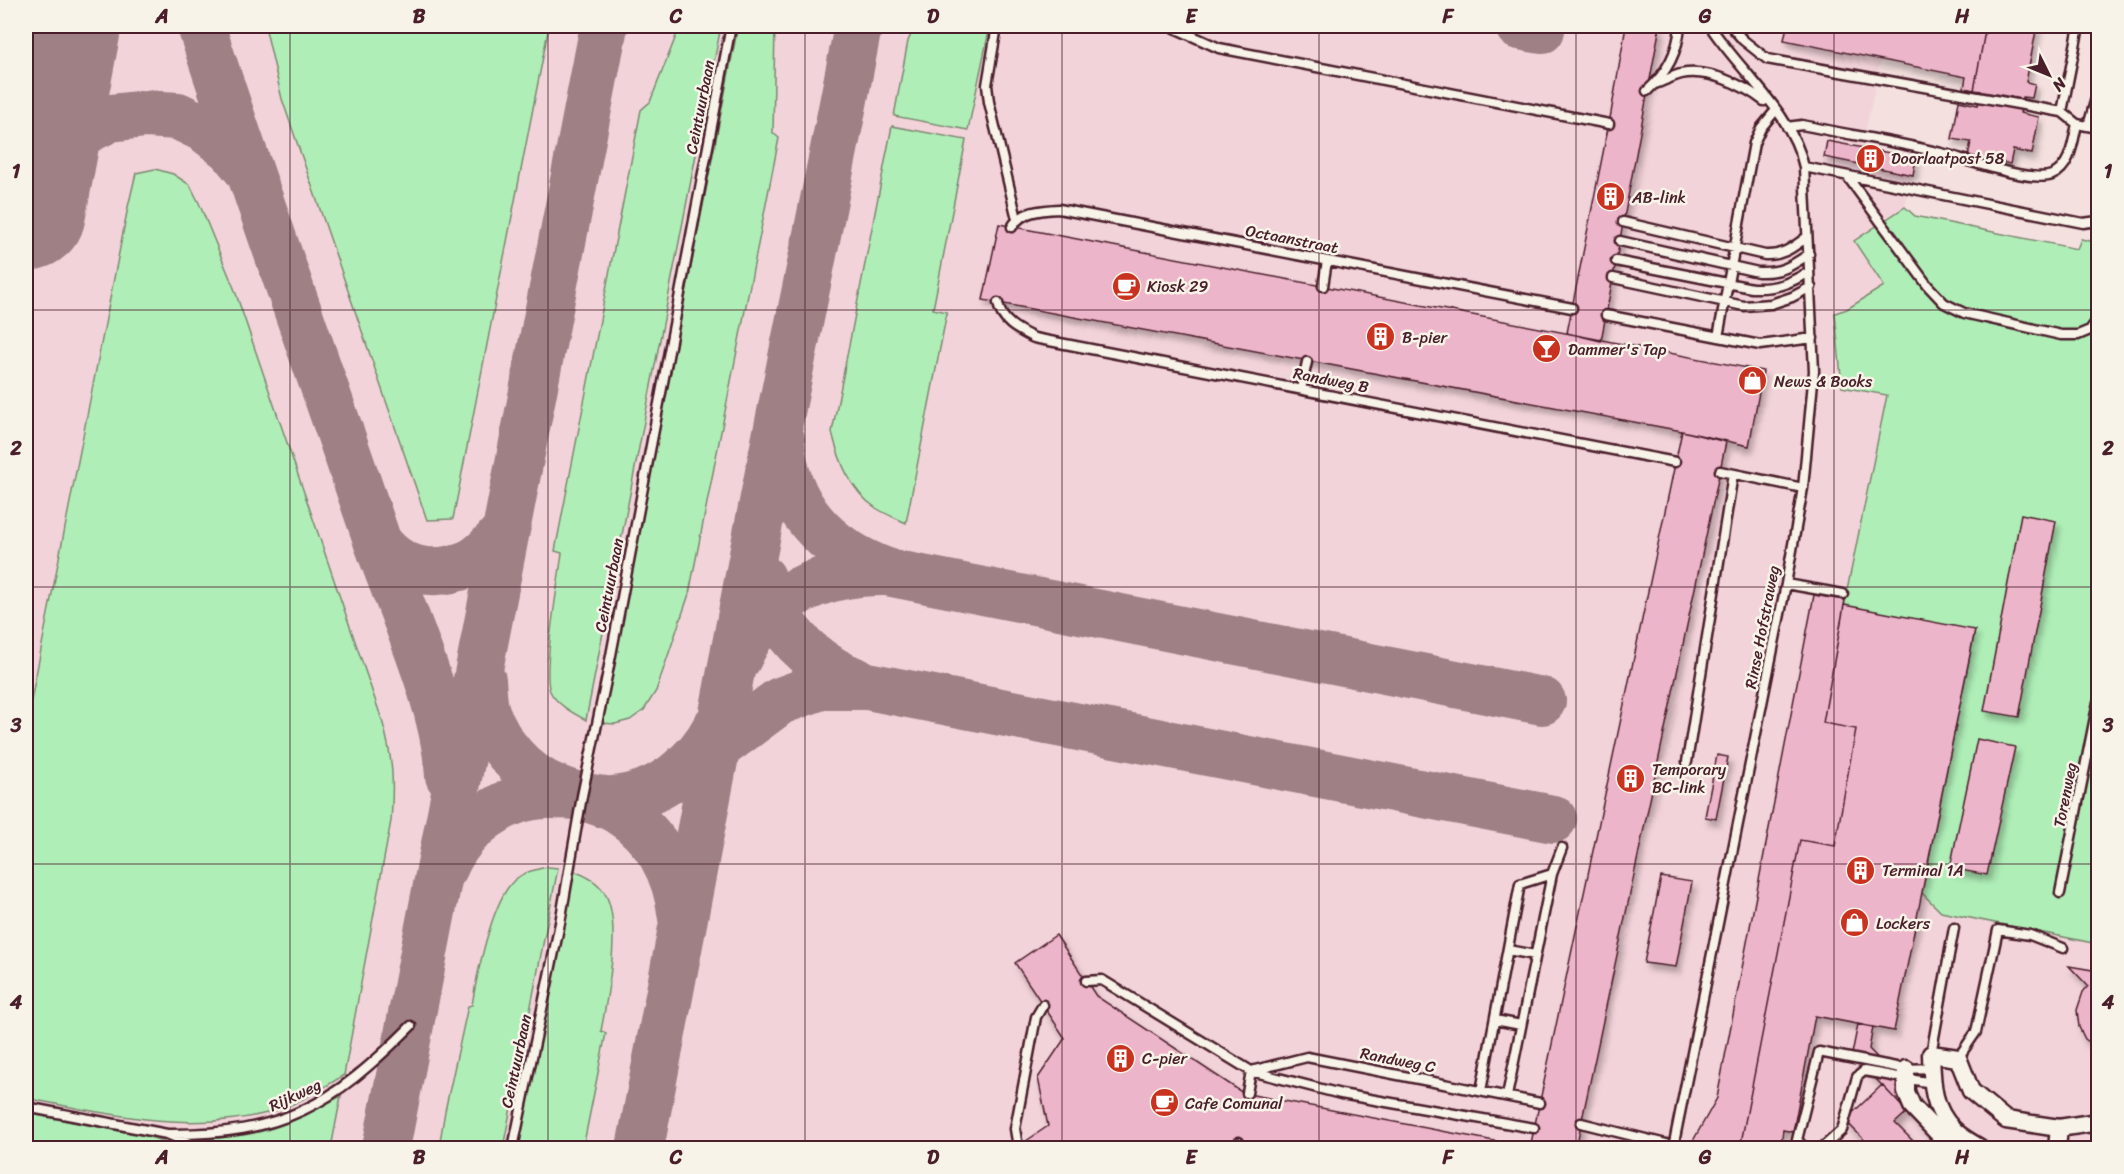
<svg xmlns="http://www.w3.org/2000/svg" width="2124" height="1174" font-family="Sriracha,sans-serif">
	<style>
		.built { fill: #f2d3d9 }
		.green { fill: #afefb7; stroke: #7c8771; stroke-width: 1.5 }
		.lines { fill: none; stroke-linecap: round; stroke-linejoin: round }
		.taxiway { stroke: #9f8085; stroke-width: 48 }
		.runway { stroke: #9f8085; stroke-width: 120 }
		.building { fill: #edb5ca; stroke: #4a1f2b; stroke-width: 1.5; filter: url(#shadow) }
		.lane-casing { stroke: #4a1f2b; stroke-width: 13 }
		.street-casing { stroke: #4a1f2b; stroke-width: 21 }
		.lane { stroke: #f7f3e8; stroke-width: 8 }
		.street { stroke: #f7f3e8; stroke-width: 16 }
		.grid { fill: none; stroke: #4a1f2b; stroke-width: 1.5; stroke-opacity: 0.55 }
		.labels { text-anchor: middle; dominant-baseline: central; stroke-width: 5; stroke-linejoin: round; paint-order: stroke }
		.street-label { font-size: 16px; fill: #4a1f2b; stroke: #f7f3e8 }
		.poi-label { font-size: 16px; fill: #4a1f2b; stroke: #f7f3e8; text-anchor: start }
		.neatline { fill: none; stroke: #4a1f2b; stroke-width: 2 }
		.grid-label { font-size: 20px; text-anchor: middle; font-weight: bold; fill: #4a1f2b }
	</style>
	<defs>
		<filter id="shadow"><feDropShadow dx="3.5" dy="6" stdDeviation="3" flood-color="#0004"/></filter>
	</defs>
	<rect width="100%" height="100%" fill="#f4e0df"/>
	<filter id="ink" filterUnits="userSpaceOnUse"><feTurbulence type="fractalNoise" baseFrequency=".0167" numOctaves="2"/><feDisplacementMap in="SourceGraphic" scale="12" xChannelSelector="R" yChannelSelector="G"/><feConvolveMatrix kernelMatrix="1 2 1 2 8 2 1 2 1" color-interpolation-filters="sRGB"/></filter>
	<g filter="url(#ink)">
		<path class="built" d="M26,26h1761l-2,15 96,19 -19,87 -34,-6 -4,16 89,18 -8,32 -43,28 22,51 -37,23 -12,5 7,72 45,9 -43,209 131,26 -53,263 132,43 44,8v204h-2072z"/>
		<path class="green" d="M265,26h284l-96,493 -26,1 -145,-421z
			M680,26h41l-135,694c-13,-7 -30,-16 -36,-29 -8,-20 9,-112 12,-138l-7,-2 86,-441 9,-8z
			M738,26h37l-2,107 6,5 -90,456 -33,97 -12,19 -14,10 -15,4 -13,-1z
			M915,26h75l-22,104 -74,-14 14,-75z
			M892,126l74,14 -33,169 14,3 -41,211c-10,-5 -21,-9 -30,-15 -26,-17 -37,-48 -44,-76z
			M155,169l18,5 17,11 9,18 35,85 148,432c11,39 12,60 9,101l-47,254c-23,14 -47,30 -73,37 -83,22 -164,2 -245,-14v-372l102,-519 8,-34z
			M1905,207l10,9 162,33 4,-10 17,4v701l-157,-32 -19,-19 53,-262 -131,-26 43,-210 -45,-8 -7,-74 12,-4 37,-23 -30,-45z
			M547,867l11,1 -55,280h-64l6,-37 23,-105 4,-1c5,-31 19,-97 38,-120 9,-12 23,-15 37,-18z
			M573,871c12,4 24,10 31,21 19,28 3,107 -3,139l5,2 -23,115h-65z
			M341,1096l-10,52h-114l-18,-8c25,-3 51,-4 74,-12 24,-8 46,-20 68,-32z
			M26,1113l120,23 40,12h-160z"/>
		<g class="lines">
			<path class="taxiway" d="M201,26c56,171 117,341 175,511 25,74 68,162 73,239
				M1519,26l22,4
				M26,218l13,-40 17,-25 26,-21 28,-14 36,-4 32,2 27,13 26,20 17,21
				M781,439c3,67 45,111 106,133l655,129
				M377,541c22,31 56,37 91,23 15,-6 28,-22 38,-34
				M762,578c8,39 37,72 70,92 11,7 23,11 35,16
				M738,658c28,-63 84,-87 149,-86
				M482,680c1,10 1,22 4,32 11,32 37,63 69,76 20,9 45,11 64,23 39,24 58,64 63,107
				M704,757l76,-56 41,-15h46l686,133
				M444,868c17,-40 60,-73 104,-73 13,0 25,0 37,2 9,1 19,4 28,3 46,-4 83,-34 104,-74
				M386,1148l218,-1122
				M640,1148c40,-203 77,-406 116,-609 33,-172 70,-342 102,-513"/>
			<path class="runway" d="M26,211l35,-185"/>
		</g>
		<path class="building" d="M1626,26h34l-59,315 -34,-8 44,-220z
			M1787,26h199l-12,64 -10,-2 2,-11 -182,-37z
			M1986,26h51l-11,56 9,2 -3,14 -9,-1 -3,16 19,4 -7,37 -19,-4 -3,14 -42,-8 3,-14 -19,-3 7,-38 19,4 3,-14 -7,-1z
			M1827,141l89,17 -3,17 -89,-18z
			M999,224l764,147 -14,75 -67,-15 -699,-131z
			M1682,431l44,11 -150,706h-46z
			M2021,514l35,7 -37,196 -35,-6z
			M1814,595l31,5 -22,123 33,6 -21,117 -35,-6 -60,308h-51l28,-50z
			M1844,605l131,25 -81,401 -79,-15 -22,116 -10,-2 -2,14 2,1 -1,3h-42l60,-308 35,6 21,-117 -33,-6z
			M1977,739l38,8 -28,128 -37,-7z
			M1717,755l11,2 -12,62 -11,-2z
			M1661,877l31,5 -16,85 -32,-4z
			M1056,935l40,61 147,97 288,55h-259l-39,-7 -38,7h-179l32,-22 -10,-48 27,-40 -50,-75z
			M2069,966l29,5v77l-13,-9 -6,-12 -2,-17 6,-18 5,-6z
			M1858,1024l15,3 -4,22 96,99h-23l-90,-94z
			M1882,1085l25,27 -12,11 25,25h-52l-1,-1 2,-2 -24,-25z"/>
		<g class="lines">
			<defs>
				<path id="lane" d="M997,26l-10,59 2,17 28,117
					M1170,26l49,22 390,76
					M1731,26l12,14 24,19 295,53
					M2079,26l-17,86 15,12 21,4
					M1655,84c9,-3 18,-8 26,-10 27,-6 62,11 83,27
					M1647,91c20,-18 31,-39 33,-65
					M2088,126l10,-35
					M1787,127l15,-2c47,10 96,17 143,29 22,6 87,29 107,21 19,-8 21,-34 25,-51
					M1804,167l279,56 15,-2
					M1847,176l81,110 16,17 20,10 97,22h17l12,-5 8,-11
					M1623,222l142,33c18,1 28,-8 42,-18
					M1012,227c9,-16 29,-17 47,-18l513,99
					M1620,241l138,31c23,1 32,-5 51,-18
					M1616,261l136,27c24,1 36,-4 57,-16
					M1613,278l131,28 27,-2 21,-7 19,-10
					M1323,286l4,-25
					M998,303c3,19 20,27 36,35l641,124
					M1606,315l154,30 53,-7
					M1718,337l36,-194 7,-15 15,-18
					M1301,389l6,-27
					M1720,471l83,17
					M1786,584l57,10
					M1687,762l46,-288
					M1552,874l10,-26
					M2060,893l38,-191
					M1508,950l27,5
					M1086,981l16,-1 149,91 90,23 193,34
					M1495,1020l26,5
					M1931,1054l23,-126
					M1958,1058l18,-26 22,-102 32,5 33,13
					M1255,1070l52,-13 233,46
					M1481,1091l39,-207 32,-10 -45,222
					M1247,1093l4,-22
					M26,1107l141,27 34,14
					M1581,1123l93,23
					M167,1134c116,1 164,-28 244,-108
					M1018,1147l-3,-18 21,-112 7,-12
					M513,1148l47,-225 22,-127 26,-125 123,-645
					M1238,1148l1,-6
					M1673,1148l113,-564 17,-96 11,-117 -10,-204c-12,-55 -64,-95 -94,-141
					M1805,1148l-8,-8 22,-88 87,17 25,-1
					M1822,1148l20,-18 15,-53 7,-6 68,12"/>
				<path id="street" d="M1906,1069v23l6,14 40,42
					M1980,1148c-8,-5 -20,-11 -27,-19 -21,-20 -21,-47 -22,-75l27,4 13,33 35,29 53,8 39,-6
					M2057,1148l2,-20"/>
			</defs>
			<use href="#lane" class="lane-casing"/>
			<use href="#street" class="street-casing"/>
			<use href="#lane" class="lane"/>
			<use href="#street" class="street"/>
		</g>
	</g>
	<path class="grid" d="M290,26v1122M548,26v1122M805,26v1122M1062,26v1122M1319,26v1122M1576,26v1122M1834,26v1122M26,310h2072M26,587h2072M26,864h2072"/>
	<defs>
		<symbol id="building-disc" viewBox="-11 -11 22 22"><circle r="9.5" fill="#c8321e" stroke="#f7f3e8"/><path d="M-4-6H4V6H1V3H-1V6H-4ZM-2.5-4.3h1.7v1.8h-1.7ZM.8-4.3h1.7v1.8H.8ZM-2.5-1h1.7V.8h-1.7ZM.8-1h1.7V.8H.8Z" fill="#fff"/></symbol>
		<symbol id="cafe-disc" viewBox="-11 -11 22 22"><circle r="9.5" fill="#c8321e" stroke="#f7f3e8"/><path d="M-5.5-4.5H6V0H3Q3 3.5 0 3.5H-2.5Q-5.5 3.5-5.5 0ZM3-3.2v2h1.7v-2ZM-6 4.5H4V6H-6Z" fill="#fff"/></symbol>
		<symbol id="bar-disc" viewBox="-11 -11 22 22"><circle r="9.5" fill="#c8321e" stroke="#f7f3e8"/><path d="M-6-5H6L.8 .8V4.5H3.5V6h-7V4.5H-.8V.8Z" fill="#fff"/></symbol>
		<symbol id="shop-disc" viewBox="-11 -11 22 22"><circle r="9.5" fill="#c8321e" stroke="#f7f3e8"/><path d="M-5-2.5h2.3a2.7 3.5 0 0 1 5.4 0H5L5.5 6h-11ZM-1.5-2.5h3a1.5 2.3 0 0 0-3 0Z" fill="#fff"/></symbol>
	</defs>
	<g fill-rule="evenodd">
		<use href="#building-disc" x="1854" y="142" width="33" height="33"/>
		<use href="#building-disc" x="1594" y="180" width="33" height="33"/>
		<use href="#cafe-disc" x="1110" y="270" width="33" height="33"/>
		<use href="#building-disc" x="1364" y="320" width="33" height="33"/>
		<use href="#bar-disc" x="1530" y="332" width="33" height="33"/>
		<use href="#shop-disc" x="1736" y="364" width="33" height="33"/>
		<use href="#building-disc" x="1614" y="762" width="33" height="33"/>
		<use href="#building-disc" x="1844" y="854" width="33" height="33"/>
		<use href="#shop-disc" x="1838" y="906" width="33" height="33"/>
		<use href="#building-disc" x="1104" y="1042" width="33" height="33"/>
		<use href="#cafe-disc" x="1148" y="1086" width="33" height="33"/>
	</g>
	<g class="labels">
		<g class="street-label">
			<text transform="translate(700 107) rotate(-79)">Ceintuurbaan</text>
			<text transform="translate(1292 239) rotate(11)">Octaanstraat</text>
			<text transform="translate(1331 380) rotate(11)">Randweg B</text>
			<text transform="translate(609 585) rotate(-79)">Ceintuurbaan</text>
			<text transform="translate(1762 627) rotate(-79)">Rinse Hofstraweg</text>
			<text transform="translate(2065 795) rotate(-79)">Torenweg</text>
			<text transform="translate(1398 1060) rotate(11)">Randweg C</text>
			<text transform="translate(516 1061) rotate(-78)">Ceintuurbaan</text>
			<text transform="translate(295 1095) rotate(-25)">Rijkweg</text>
		</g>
		<g class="poi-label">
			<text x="1891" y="158">Doorlaatpost 58</text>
			<text x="1632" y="197">AB-link</text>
			<text x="1147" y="286">Kiosk 29</text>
			<text x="1402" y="337">B-pier</text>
			<text x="1568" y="349">Dammer's Tap</text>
			<text x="1774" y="381">News &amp; Books</text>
			<text x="1652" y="769">Temporary<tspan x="1652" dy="18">BC-link</tspan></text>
			<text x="1882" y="870">Terminal 1A</text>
			<text x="1876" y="923">Lockers</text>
			<text x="1142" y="1058">C-pier</text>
			<text x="1185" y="1103">Cafe Comunal</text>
		</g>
	</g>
	<rect width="2124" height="1174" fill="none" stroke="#f7f3e8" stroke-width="66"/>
	<g transform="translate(2049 75) rotate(133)" stroke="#f7f3e8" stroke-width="4.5" paint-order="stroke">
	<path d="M0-4.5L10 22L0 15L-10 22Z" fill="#4a1f2b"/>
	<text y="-9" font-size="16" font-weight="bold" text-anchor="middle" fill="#4a1f2b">N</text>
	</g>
	<rect x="33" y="33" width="2058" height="1108" class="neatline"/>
	<g class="grid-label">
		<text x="162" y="23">A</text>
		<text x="419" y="23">B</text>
		<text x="676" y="23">C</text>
		<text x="933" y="23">D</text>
		<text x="1191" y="23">E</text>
		<text x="1448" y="23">F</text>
		<text x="1705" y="23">G</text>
		<text x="1962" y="23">H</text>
		<text x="16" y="178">1</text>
		<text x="2108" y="178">1</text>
		<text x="16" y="455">2</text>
		<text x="2108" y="455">2</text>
		<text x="16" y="732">3</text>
		<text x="2108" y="732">3</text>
		<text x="16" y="1009">4</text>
		<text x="2108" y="1009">4</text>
		<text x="162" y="1164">A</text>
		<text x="419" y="1164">B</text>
		<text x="676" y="1164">C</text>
		<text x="933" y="1164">D</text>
		<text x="1191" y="1164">E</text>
		<text x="1448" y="1164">F</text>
		<text x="1705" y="1164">G</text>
		<text x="1962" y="1164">H</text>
	</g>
</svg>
